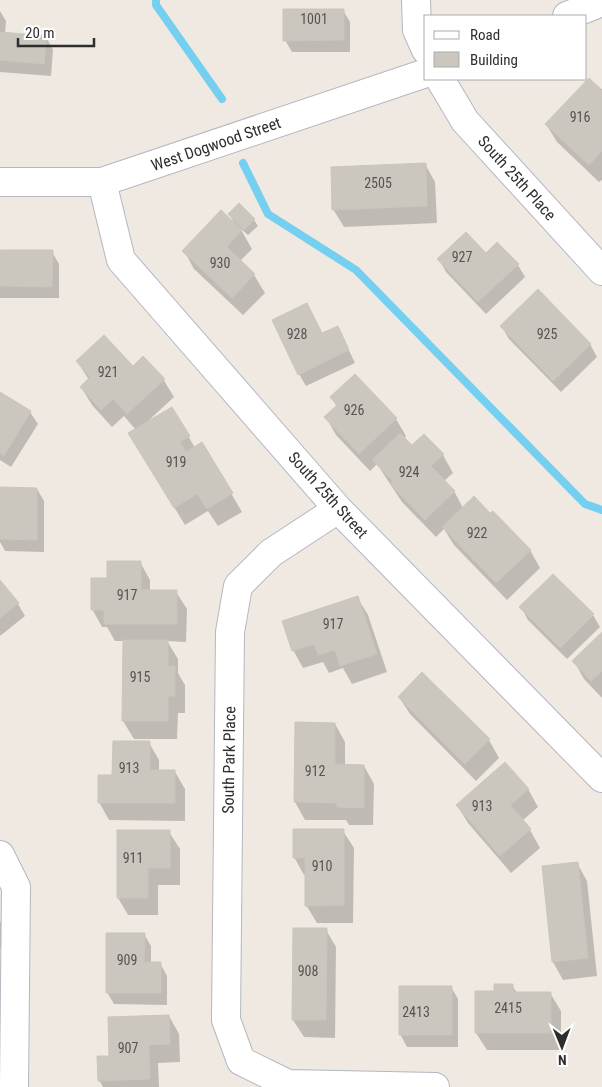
<svg xmlns="http://www.w3.org/2000/svg" width="602" height="1087" font-family="'Roboto Condensed',sans-serif">
	<style>
		.shadow { fill: #0003 }
		.lines { fill: none; stroke-linecap: round; stroke-linejoin: round }
		.stream { stroke: #75cff0; stroke-width: 8 }
		.building { fill: #cbc7bf; stroke: #cbc5ba }
		.minor-casing { stroke: #b4b7c1; stroke-width: 30 }
		.minor { stroke: #fff; stroke-width: 28 }
		.labels { text-anchor: middle; dominant-baseline: central; stroke-width: 4; stroke-linejoin: round; paint-order: stroke }
		.number-label { font-size: 14px; fill: #555452 }
		.street-label { font-size: 16px; fill: #2e2e2e; stroke: #fff }
	</style>
	<rect width="100%" height="100%" fill="#efe9e1"/>
	<path class="shadow" d="M343,10l7,12v30h-58l-7,-12z
		M0,11l6,10 -1,13 41,3 7,13 -2,26 -51,-4z
		M602,92v88l-3,2 -42,-40 -11,-18z
		M425,164l10,18 2,41 -93,4 -11,-18z
		M239,205l15,15 4,6 -10,9 -8,-7 12,21 -12,12 14,14 11,18 -22,22 -49,-46 -10,-18 51,-27 -6,-10z
		M0,251l52,1 7,12v34h-59z
		M486,255l32,10 7,12 -39,37 -40,-42 -7,-13z
		M307,305l15,29 22,6 11,23 -49,23 -7,-12z
		M502,327l88,17 7,13 -36,35 -52,-53z
		M77,361l56,6 30,12 11,18 -26,24 24,-13 23,40 7,-4 40,68 -24,14 -10,-15 -23,14 -45,-74 -4,-21 -12,-14 -12,11 -20,-22 -11,-18 8,-7z
		M0,393l30,19 8,12 -27,43 -11,-7z
		M331,397l65,22 10,17 -2,3 8,8 31,8 10,18 -9,8 10,10 9,17 67,42 10,18 -33,32 -53,-55 -10,-16 -8,8 -34,-35 -25,-38 -7,7 -34,-36 -10,-18 11,-10z
		M0,489h37l7,12v51l-39,-1 -5,-9z
		M140,562l10,18v11l26,1 11,17 -1,33 -19,-1 11,18v14l7,12v28h-7l-1,26h-43l-11,-18 1,-80h-9l-8,-14h-5l-10,-18 16,-30z
		M0,582l18,22 7,12 -25,20z
		M357,597l11,18 19,57 -35,12 -9,-16 -14,5 -6,-11 -20,6 -10,-18z
		M521,607l72,8 7,12 -33,32 -39,-39z
		M602,634v64l-18,-19 -10,-18z
		M399,697l90,43 10,18 -23,23 -66,-67z
		M335,724l10,18v24h19l10,18 -1,41h-24l-3,-5h-41l-10,-18z
		M149,743l10,17v11l16,1 10,17v32l-76,-1 -10,-18 15,-25z
		M528,789l10,18 -16,14 8,9 10,18 -29,25 -43,-50 -11,-18z
		M343,831l11,17 -1,75h-36l-11,-18v-30h-2l-10,-18z
		M169,832l11,17v36h-22v30h-30l-10,-17z
		M577,863l10,18 10,95 -34,4 -10,-18 -10,-95z
		M0,921l11,18 -11,10z
		M326,930l10,17 -1,91 -31,-1 -11,-17z
		M144,934l7,12v17h9l7,13v29l-53,-1 -7,-12z
		M512,985l5,8h33l11,18v39h-74l-11,-17 19,-41z
		M451,987l7,12v48h-51l-7,-13z
		M169,1016l10,18 1,28 -22,1 1,24h-56l-4,-7 12,-23z"/>
	<g class="lines">
		<path class="stream" d="M156,0v5l66,94
			M243,163l25,51 88,56 229,234 17,6"/>
	</g>
	<path class="building" d="M283,9h61v31l-61,1z
		M0,32l47,4 -3,28 -44,-4z
		M589,78l13,12v61l-13,14 -44,-41z
		M426,163l1,43 -95,4 -1,-43z
		M239,203l16,16 -11,11 -16,-16z
		M221,210l21,20 -15,17 28,27 -23,24 -50,-47z
		M466,232l20,21 11,-11 22,22 -41,38 -41,-43z
		M0,250h53l-1,37 -52,-1z
		M538,289l53,55 -38,37 -53,-55z
		M307,303l15,30 16,-7 11,24 -51,25 -26,-55z
		M104,335l29,31 10,-10 22,23 -38,35 -14,-15 -12,11 -21,-23 10,-10 -14,-16z
		M355,374l42,44 -38,36 -35,-37 13,-12 -7,-8z
		M0,392l31,19 -27,45 -4,-3z
		M172,407l18,29 -10,6 6,10 16,-10 31,51 -26,16 -10,-15 -23,14 -46,-75z
		M400,433l12,12 12,-11 20,20 -13,12 24,25 -30,29 -35,-36 3,-3 -21,-21z
		M0,487l37,1v52l-37,-1z
		M474,496l16,17 3,-2 38,39 -35,33 -54,-56z
		M107,561h34v29h36v34h-73v-14h-13v-32h16z
		M553,574l41,40 -34,34 -41,-41z
		M0,580l19,23 -19,15z
		M358,596l19,58 -37,12 -5,-16 -17,5 -4,-11 -22,7 -10,-30z
		M602,632v39l-11,10 -19,-20z
		M123,640h45v26h7v30h-7v25h-46z
		M422,672l68,67 -25,25 -67,-67z
		M295,722l40,1v41l29,1v43l-27,-1v-4l-43,-1z
		M113,741h37v29h25v33h-77v-28h14z
		M505,762l24,27 -19,16 21,24 -31,27 -44,-51z
		M293,829h51v76l-39,1v-48h-12z
		M117,830h53v38h-22v30h-31z
		M578,862l10,96 -36,4 -10,-96z
		M293,928h34l-1,92h-34z
		M106,933h39l-1,29h17v31h-55z
		M494,984h19v8h38v41h-76v-42h19z
		M399,986h53v49h-53z
		M169,1015l1,29 -21,1 1,34 -52,2 -1,-25h12l-1,-39z"/>
	<g class="lines">
		<defs>
			<path id="minor" d="M416,0l1,30 9,20
				M567,16l35,-14
				M440,79l25,42 137,150
				M0,182h102l324,-109
				M102,182l19,78 217,249 264,269
				M338,509l-67,44 -33,33 -8,46 -4,388 15,41 47,23 147,3
				M0,855l16,32 -2,200"/>
		</defs>
		<use href="#minor" class="minor-casing"/>
		<use href="#minor" class="minor"/>
	</g>
	<g class="labels">
		<g class="number-label">
			<text x="314" y="19">1001</text>
			<text x="580" y="117">916</text>
			<text x="378" y="183">2505</text>
			<text x="462" y="257">927</text>
			<text x="220" y="263">930</text>
			<text x="297" y="334">928</text>
			<text x="547" y="334">925</text>
			<text x="108" y="372">921</text>
			<text x="354" y="410">926</text>
			<text x="176" y="462">919</text>
			<text x="409" y="472">924</text>
			<text x="477" y="533">922</text>
			<text x="127" y="595">917</text>
			<text x="333" y="624">917</text>
			<text x="140" y="677">915</text>
			<text x="129" y="768">913</text>
			<text x="315" y="771">912</text>
			<text x="482" y="806">913</text>
			<text x="133" y="858">911</text>
			<text x="322" y="866">910</text>
			<text x="127" y="960">909</text>
			<text x="308" y="971">908</text>
			<text x="508" y="1008">2415</text>
			<text x="416" y="1012">2413</text>
			<text x="128" y="1048">907</text>
		</g>
		<g class="street-label">
			<text transform="translate(216 144) rotate(-19)">West Dogwood Street</text>
			<text transform="translate(517 178) rotate(48)">South 25th Place</text>
			<text transform="translate(328 495) rotate(48)">South 25th Street</text>
			<text transform="translate(229 760) rotate(-89)">South Park Place</text>
		</g>
	</g>
	<rect x="424" y="15" width="162" height="65" fill="#ffffff" stroke="#ababab"/>
	<rect x="434" y="31" width="25" height="8" fill="#ffffff" stroke="#ababab"/>
	<text x="470" y="40" font-size="15" fill="#2e2e2e">Road</text>
	<rect x="434" y="52" width="25" height="15" fill="#cbc7bf" stroke="#ababab"/>
	<text x="470" y="65" font-size="15" fill="#2e2e2e">Building</text>
	<g transform="translate(562 1047) rotate(179)" stroke="#ffffff" stroke-width="4" paint-order="stroke">
	<path d="M0-4L9 19L0 12L-9 19Z" fill="#2e2e2e"/>
	<text y="-8" font-size="14" font-weight="bold" text-anchor="middle" fill="#2e2e2e">N</text>
	</g>
	<path d="M18 38v8h76v-8" fill="none" stroke="#2e2e2e" stroke-width="2.5"/>
	<text x="25" y="38" font-size="15" fill="#2e2e2e" stroke="#ffffff" stroke-width="4" paint-order="stroke">20 m</text>
</svg>
